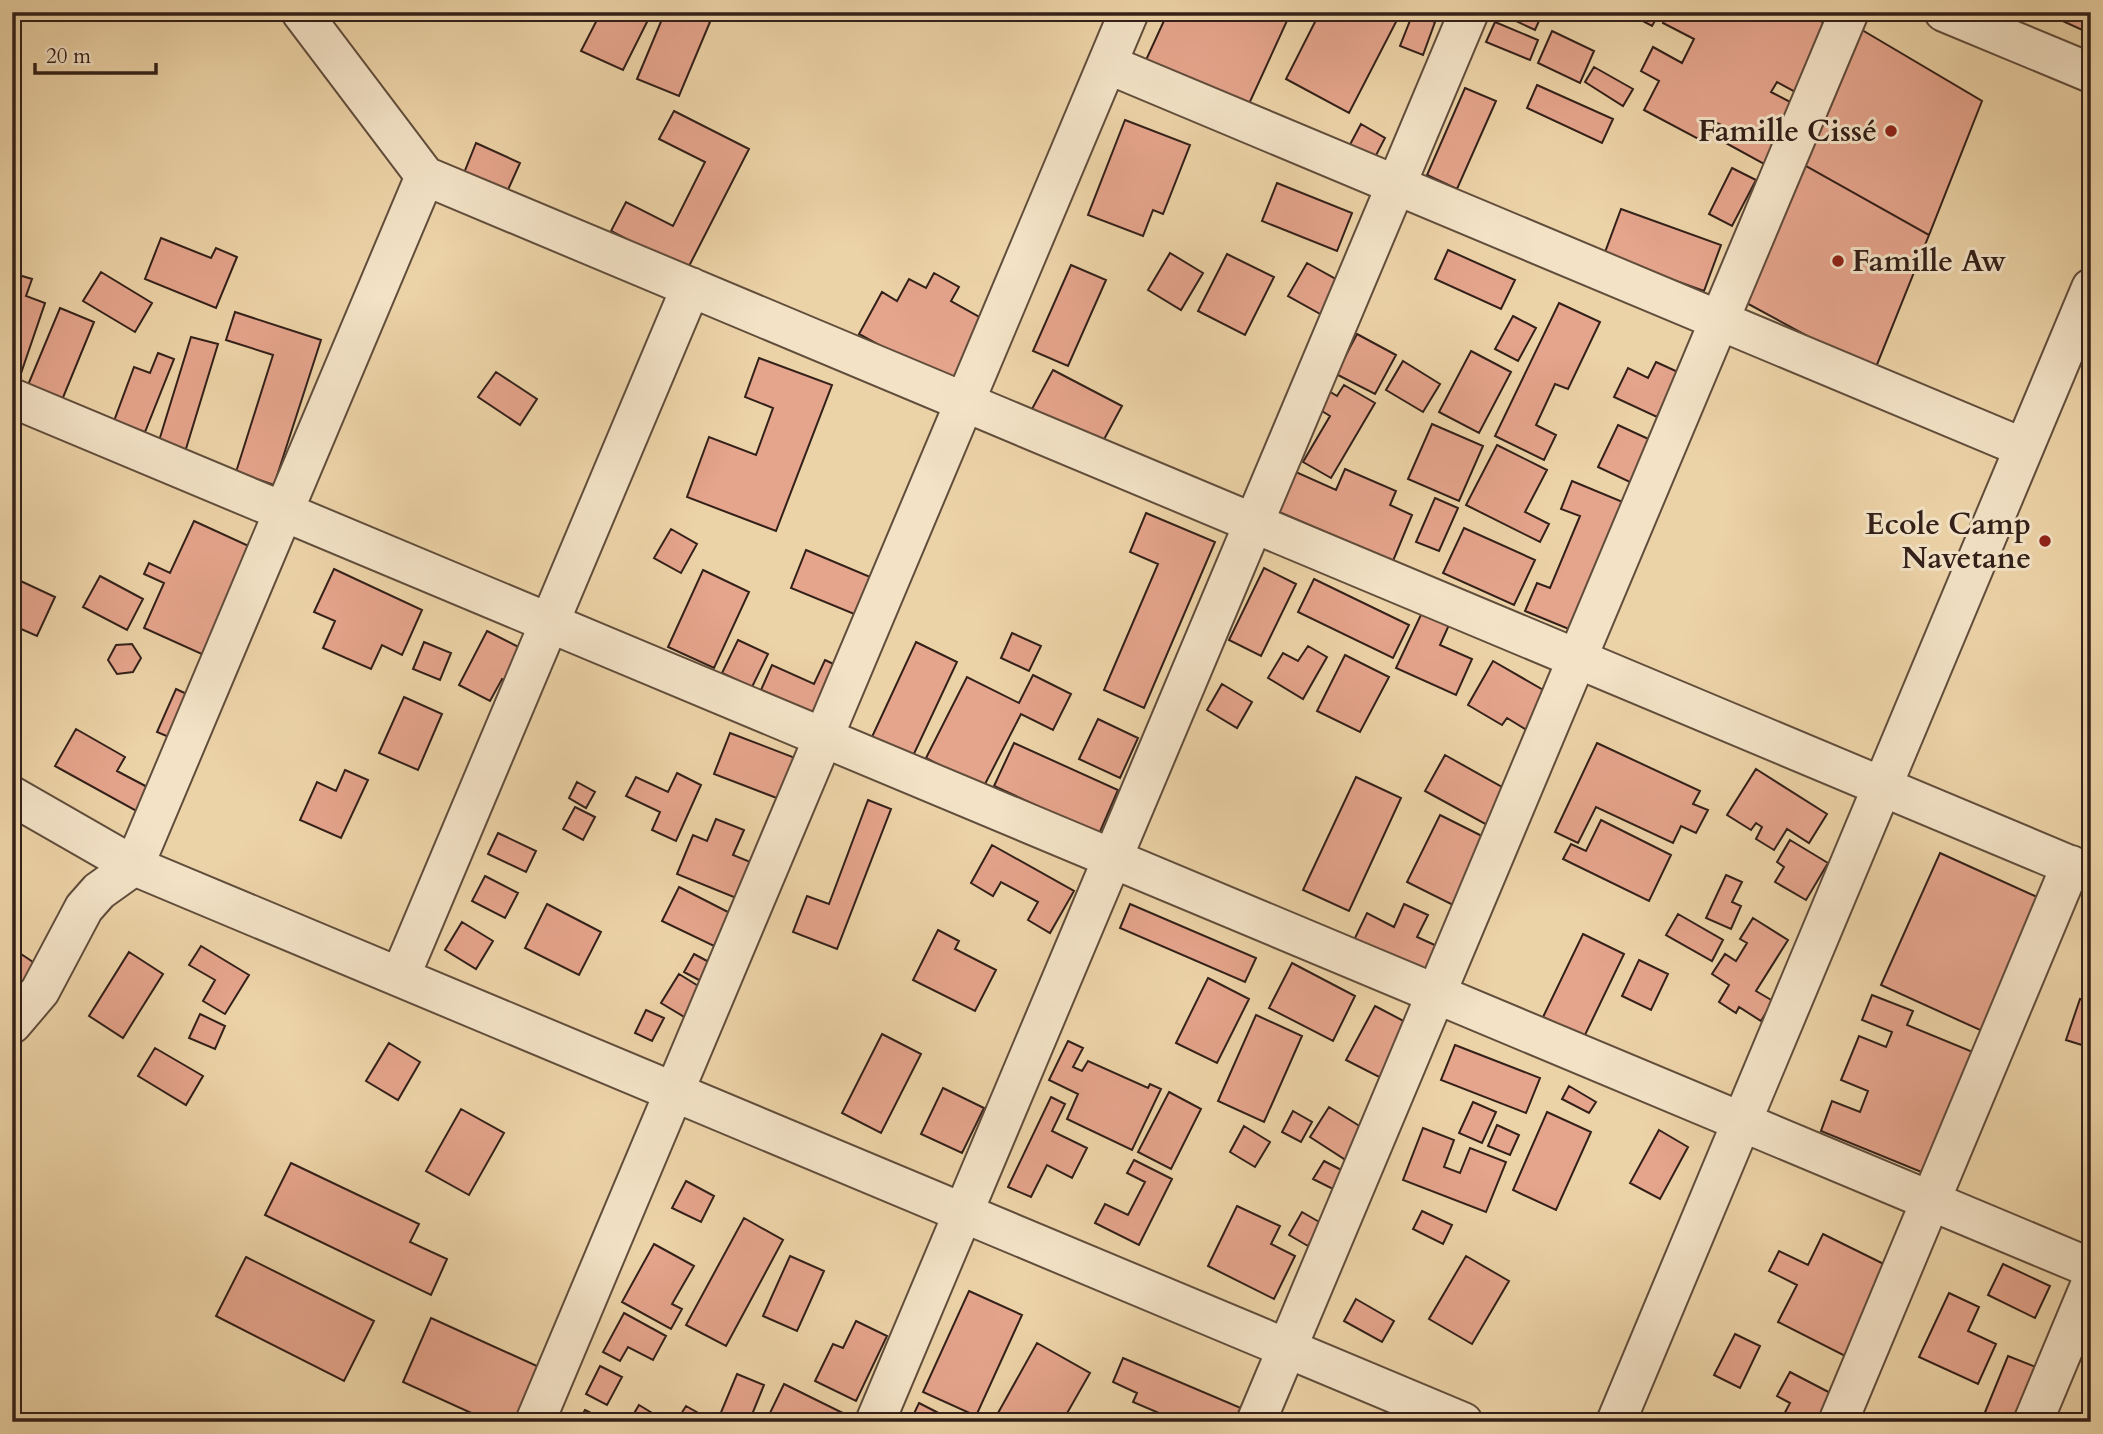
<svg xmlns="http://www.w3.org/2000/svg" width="2103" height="1434" font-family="Cardo,serif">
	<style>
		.building { fill: #e5a48c; stroke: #332019; stroke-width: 2 }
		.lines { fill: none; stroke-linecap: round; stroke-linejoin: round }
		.minor-casing { stroke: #614d3c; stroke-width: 42 }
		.minor { stroke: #f3e2c6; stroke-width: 38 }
		.poi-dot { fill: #8f2418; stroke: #f3e2c6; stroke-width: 2.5 }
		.labels { text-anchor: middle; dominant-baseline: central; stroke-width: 6; stroke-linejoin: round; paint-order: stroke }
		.poi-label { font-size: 30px; font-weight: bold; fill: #332019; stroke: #f3e2c6; text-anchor: end }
	</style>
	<rect width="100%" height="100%" fill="#ecd3a7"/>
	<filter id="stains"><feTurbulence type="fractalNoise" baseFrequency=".00286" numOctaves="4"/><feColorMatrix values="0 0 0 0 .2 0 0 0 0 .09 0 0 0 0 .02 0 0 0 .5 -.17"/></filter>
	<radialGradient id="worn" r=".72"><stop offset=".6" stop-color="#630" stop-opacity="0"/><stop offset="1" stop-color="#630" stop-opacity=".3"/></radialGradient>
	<path class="building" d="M601,12h51l-29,58 -42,-19z
		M665,12h22l23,10 -31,74 -42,-17z
		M1168,12h123l-43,94 -102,-46z
		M1320,12h61l16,8 -48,93 -63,-34z
		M1497,12h46l-8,18z
		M1626,12h34l-8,14z
		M1669,12h135l28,15 -35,66 -20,-11 -6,10 25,13 -32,59 -40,-22 6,-13 -15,-7 -11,20 -60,-32 15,-29 -18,-10 12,-24 29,16 12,-24 -31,-16z
		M2043,12h48v22z
		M1413,13l22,9 -12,33 -23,-9z
		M1495,22l43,18 -8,20 -44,-18z
		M1857,27l125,74 -53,134 -130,-73z
		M1552,31l42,20 -14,32 -42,-20z
		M1594,67l39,22 -10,17 -38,-24z
		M1537,85l76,34 -11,24 -75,-35z
		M1465,88l31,13 -39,88 -30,-14z
		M674,111l75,38 -62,121 -76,-39 15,-29 47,24 32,-64 -46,-23z
		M1125,120l65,25 -27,69 -10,-4 -10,26 -55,-21z
		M1361,124l24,14 -14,27 -25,-13z
		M476,143l44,20 -13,29 -43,-19z
		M1799,162l130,73 -55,137 -133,-72z
		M1732,168l24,12 -24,46 -23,-12z
		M1277,183l75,30 -15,38 -75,-30z
		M1621,209l100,36 -17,46 -100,-36z
		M161,238l50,20 5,-10 21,9 -21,51 -71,-29z
		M1448,250l67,30 -14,29 -66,-30z
		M1170,253l33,20 -22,37 -33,-20z
		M1227,254l47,23 -29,58 -47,-24z
		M1307,263l34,19 -19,33 -34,-19z
		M1071,265l35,15 -38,86 -35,-15z
		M101,272l51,31 -17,29 -52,-31z
		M12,273l20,6 -6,17 19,7 -28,82 -5,-2z
		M934,273l25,14 -8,14 39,22 -35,64 -96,-53 23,-42 15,9 12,-22 17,9z
		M1559,303l41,19 -32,67 -13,-5 -19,41 20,10 -12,25 -49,-24z
		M60,308l34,14 -32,78 -34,-15z
		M235,312l86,28 -47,145 -38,-13 37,-117 -47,-15z
		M1513,316l23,12 -18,33 -23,-12z
		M1357,334l39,21 -21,39 -39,-20z
		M191,337l27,7 -33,108 -27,-8z
		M1471,351l40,21 -32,61 -40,-21z
		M158,353l16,6 -29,73 -31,-11 20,-54 16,6z
		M759,358l73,27 -56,146 -89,-34 22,-60 47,18 17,-47 -28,-11z
		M1403,361l37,23 -17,28 -37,-22z
		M1656,362l22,10 -21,45 -43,-20 14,-29 20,10z
		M1053,370l69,36 -21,39 -69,-36z
		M496,372l41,27 -17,26 -42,-28z
		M1344,385l31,18 -44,75 -28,-16 27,-46 -18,-11 10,-18 15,9z
		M1432,424l51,22 -24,55 -51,-22z
		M1618,425l37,17 -21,42 -36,-17z
		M1497,445l50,25 -22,42 24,12 -9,18 -74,-37z
		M1345,469l51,22 -6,14 22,10 -19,46 -114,-49 17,-40 40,18z
		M1572,481l58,24 -54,127 -51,-21 12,-28 13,5 30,-72 -19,-7z
		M1435,498l23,10 -19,43 -23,-9z
		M1146,513l69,29 -71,166 -40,-18 54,-126 -28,-12z
		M194,521l70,32 -49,107 -71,-32 20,-45 -20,-9 5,-11 21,10z
		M1464,528l71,32 -21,45 -71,-32z
		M671,529l26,15 -16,29 -27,-15z
		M806,550l69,29 -16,37 -68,-28z
		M1264,568l32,16 -35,72 -32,-16z
		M334,569l88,41 -20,45 -20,-10 -11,24 -48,-21 12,-27 -21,-9z
		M703,570l46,22 -35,76 -46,-21z
		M100,576l43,23 -16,31 -44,-23z
		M12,577l43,20 -18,39 -25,-11z
		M1314,579l95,46 -16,33 -95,-46z
		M1426,604l27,12 -13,29 32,14 -16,36 -60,-27z
		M487,631l55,28 -17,33 -23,-13 -12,22 -31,-16z
		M1012,633l29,13 -12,25 -28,-13z
		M738,640l30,14 -16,33 -30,-14z
		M424,642l27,11 -11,27 -27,-11z
		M916,642l41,20 -45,96 -41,-19z
		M132,644l9,14 -8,14 -16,2 -9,-14 8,-15z
		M1308,646l19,11 -24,42 -35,-21 15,-25 15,8z
		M1345,655l44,22 -29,55 -43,-21z
		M825,660l17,8 -22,48 -59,-26 11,-25 42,19z
		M1493,661l59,34 -22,37 -23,-14 -5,7 -34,-20z
		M1033,675l38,19 -18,36 -32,-16 -38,74 -57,-30 41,-81 52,26z
		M1222,684l30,18 -15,26 -30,-18z
		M176,689l26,12 -19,42 -26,-11z
		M404,697l38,17 -24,56 -39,-17z
		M1098,719l40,19 -18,40 -41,-19z
		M76,729l49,28 -8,14 36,19 -13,23 -85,-47z
		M730,733l73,28 -16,41 -73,-28z
		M1014,743l104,47 -19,44 -105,-48z
		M1597,743l103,48 -7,13 15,6 -12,23 -15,-7 -8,17 -77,-36 -18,36 -23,-11z
		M1445,755l64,36 -20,35 -64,-35z
		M1756,769l71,45 -18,29 -22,-14 -13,21 -18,-11 6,-12 -6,-4 -5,7 -24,-15z
		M345,770l23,10 -27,58 -41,-18 17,-38 19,9z
		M677,773l24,12 -25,56 -24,-11 8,-18 -34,-16 10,-19 32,15z
		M1356,777l45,21 -52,113 -46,-21z
		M577,782l18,10 -9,16 -17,-10z
		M868,800l23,9 -54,140 -44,-17 14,-36 22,8z
		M575,807l20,10 -12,23 -20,-11z
		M1440,815l50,25 -33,67 -50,-25z
		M716,819l28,11 -11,25 32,13 -14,36 -74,-30 16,-39 14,6z
		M1601,820l70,35 -22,46 -86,-42 8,-15 15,7z
		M498,833l38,18 -10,21 -38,-18z
		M1790,840l38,23 -22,37 -31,-18 9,-15 -7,-5z
		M992,845l82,46 -24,42 -22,-13 10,-18 -37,-20 -8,14 -22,-13z
		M1940,853l117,53 -57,133 -119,-54z
		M1726,875l16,7 -10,20 9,4 -10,23 -25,-11z
		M485,876l33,17 -13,25 -33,-17z
		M679,887l51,26 -16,33 -52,-25z
		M547,904l54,28 -22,43 -54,-27z
		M1130,904l126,54 -11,24 -125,-54z
		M1404,904l24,11 -11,22 20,9 -13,26 -70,-32 13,-27 27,14z
		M1678,914l45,26 -11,21 -46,-26z
		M1753,918l35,22 -32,51 17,10 -12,20 -22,-14 -3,6 -17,-11 10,-17 -17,-11 13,-20 11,7 11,-18 -7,-4z
		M462,922l31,19 -17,28 -31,-19z
		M938,930l21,11 -4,8 41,21 -21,41 -62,-31z
		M1583,934l41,20 -40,83 -41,-20z
		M201,946l48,29 -24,39 -22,-13 12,-21 -26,-15z
		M12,948l33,22 -33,47z
		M129,952l34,22 -40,64 -34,-22z
		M694,954l28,15 -10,18 -28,-15z
		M1639,960l29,14 -17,36 -29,-14z
		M1292,963l63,33 -22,45 -64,-33z
		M679,974l29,18 -17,29 -30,-18z
		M1208,978l41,21 -32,64 -41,-20z
		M1872,995l41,16 -6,14 78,32 -49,121 -115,-47 11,-30 28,11 8,-21 -27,-11 18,-44 27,11 6,-15 -30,-12z
		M2080,999l11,3v28l-6,16 -19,-6z
		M1375,1006l40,21 -28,54 -41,-21z
		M646,1010l18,8 -12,23 -17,-8z
		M200,1014l25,12 -10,23 -26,-11z
		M1256,1015l46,21 -38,86 -46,-21z
		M882,1034l39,20 -40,79 -39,-20z
		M1068,1041l15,7 -10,19 9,4 6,-10 60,27 2,-4 11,5 -29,61 -65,-31 11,-25 -29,-14z
		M389,1043l31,19 -22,38 -32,-19z
		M1455,1045l85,33 -14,35 -85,-33z
		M155,1048l48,28 -17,29 -48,-29z
		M1569,1086l27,16 -7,11 -27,-14z
		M943,1088l41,20 -22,45 -41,-19z
		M1169,1092l32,17 -30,60 -33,-17z
		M1051,1097l14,7 -13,27 35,17 -15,30 -25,-13 -16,32 -23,-10z
		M1473,1102l23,10 -14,31 -23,-10z
		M1329,1107l45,28 -19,31 -45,-29z
		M461,1109l43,24 -35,62 -43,-24z
		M1293,1111l19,11 -11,20 -19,-10z
		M1547,1112l44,20 -35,78 -43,-20z
		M1497,1125l22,10 -9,20 -22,-9z
		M1244,1126l26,16 -15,25 -25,-15z
		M1423,1128l31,12 -10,27 16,6 10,-25 36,14 -20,50 -83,-32z
		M1659,1130l29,17 -28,52 -30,-16z
		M1134,1160l38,19 -33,66 -44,-22 10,-19 23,11 17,-33 -18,-9z
		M1324,1161l31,16 -10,18 -32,-16z
		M291,1163l128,61 -9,18 37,17 -16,36 -166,-80z
		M686,1181l28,15 -13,26 -29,-14z
		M1237,1206l43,20 -9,18 24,12 -21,43 -66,-33z
		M1422,1211l30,14 -9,19 -30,-15z
		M1302,1212l19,11 -13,23 -19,-11z
		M744,1218l39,22 -57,106 -40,-21z
		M1823,1234l75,37 -45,89 -75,-38 19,-37 -28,-14 10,-20 29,14z
		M654,1244l40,22 -22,38 10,5 -11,20 -49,-27z
		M790,1256l34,15 -27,60 -34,-15z
		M1466,1256l43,25 -37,63 -43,-25z
		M246,1257l128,64 -30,60 -128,-65z
		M2003,1264l47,22 -15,32 -47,-23z
		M969,1291l53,24 -46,101 -53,-24z
		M1949,1293l30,14 -11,24 28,13 -18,40 -59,-27z
		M1356,1299l38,22 -12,21 -38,-21z
		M624,1313l42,23 -13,24 -25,-13 -8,14 -17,-9z
		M431,1318l117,53 -22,51h-35l-88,-40z
		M856,1321l31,15 -31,65 -41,-20 18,-37 10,4z
		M1735,1334l25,12 -20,42 -26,-13z
		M1037,1343l53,30 -28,49h-69z
		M2008,1356l43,17 -19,49h-51z
		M1123,1358l132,56 -3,8h-72l-47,-20 4,-9 -24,-11z
		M600,1366l22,11 -15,28 -21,-11z
		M1790,1372l52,27 -12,23h-50l10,-19 -13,-7z
		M737,1374l27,11 -15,37h-32z
		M784,1384l73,36 -1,2h-74l-13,-7z
		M919,1403l37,19h-46z
		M639,1405l28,17h-38z
		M686,1406l21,12 -2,4h-29z
		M585,1410l23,12h-30z"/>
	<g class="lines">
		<defs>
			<path id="minor" d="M301,12l124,164 1666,698
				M1944,12l147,61
				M1107,64l917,384
				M12,398l2079,870
				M12,796l122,70 1329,556
				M400,977l291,-690
				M12,1024l28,-33 44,-83 15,-17 35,-25 291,-690
				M535,1422l594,-1410
				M875,1422l594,-1410
				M1256,1422l593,-1410
				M1616,1422l475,-1134
				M1838,1422l233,-557
				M2033,1422l58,-139"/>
		</defs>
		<use href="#minor" class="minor-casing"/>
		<use href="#minor" class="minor"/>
	</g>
	<g class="poi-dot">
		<circle cx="1891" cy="131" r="7"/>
		<circle cx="1838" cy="261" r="7"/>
		<circle cx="2045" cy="541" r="7"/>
	</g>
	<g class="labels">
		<g class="poi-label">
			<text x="1877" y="131">Famille Cissé</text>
			<text x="1852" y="261" text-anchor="start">Famille Aw</text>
			<text x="2031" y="524">Ecole Camp<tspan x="2031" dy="34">Navetane</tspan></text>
		</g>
	</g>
	<rect width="2103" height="1434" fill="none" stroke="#ecd3a7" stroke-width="42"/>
	<rect x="14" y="14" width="2075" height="1406" fill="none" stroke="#332019" stroke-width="3.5"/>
	<rect x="21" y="21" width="2061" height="1392" fill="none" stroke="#332019" stroke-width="2"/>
	<path d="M35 63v10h121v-10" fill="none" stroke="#332019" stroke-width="3.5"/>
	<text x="46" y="63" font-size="21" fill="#332019" stroke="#f3e2c6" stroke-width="5" paint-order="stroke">20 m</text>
	<rect width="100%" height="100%" filter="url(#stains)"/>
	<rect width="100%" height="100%" fill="url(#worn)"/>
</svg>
